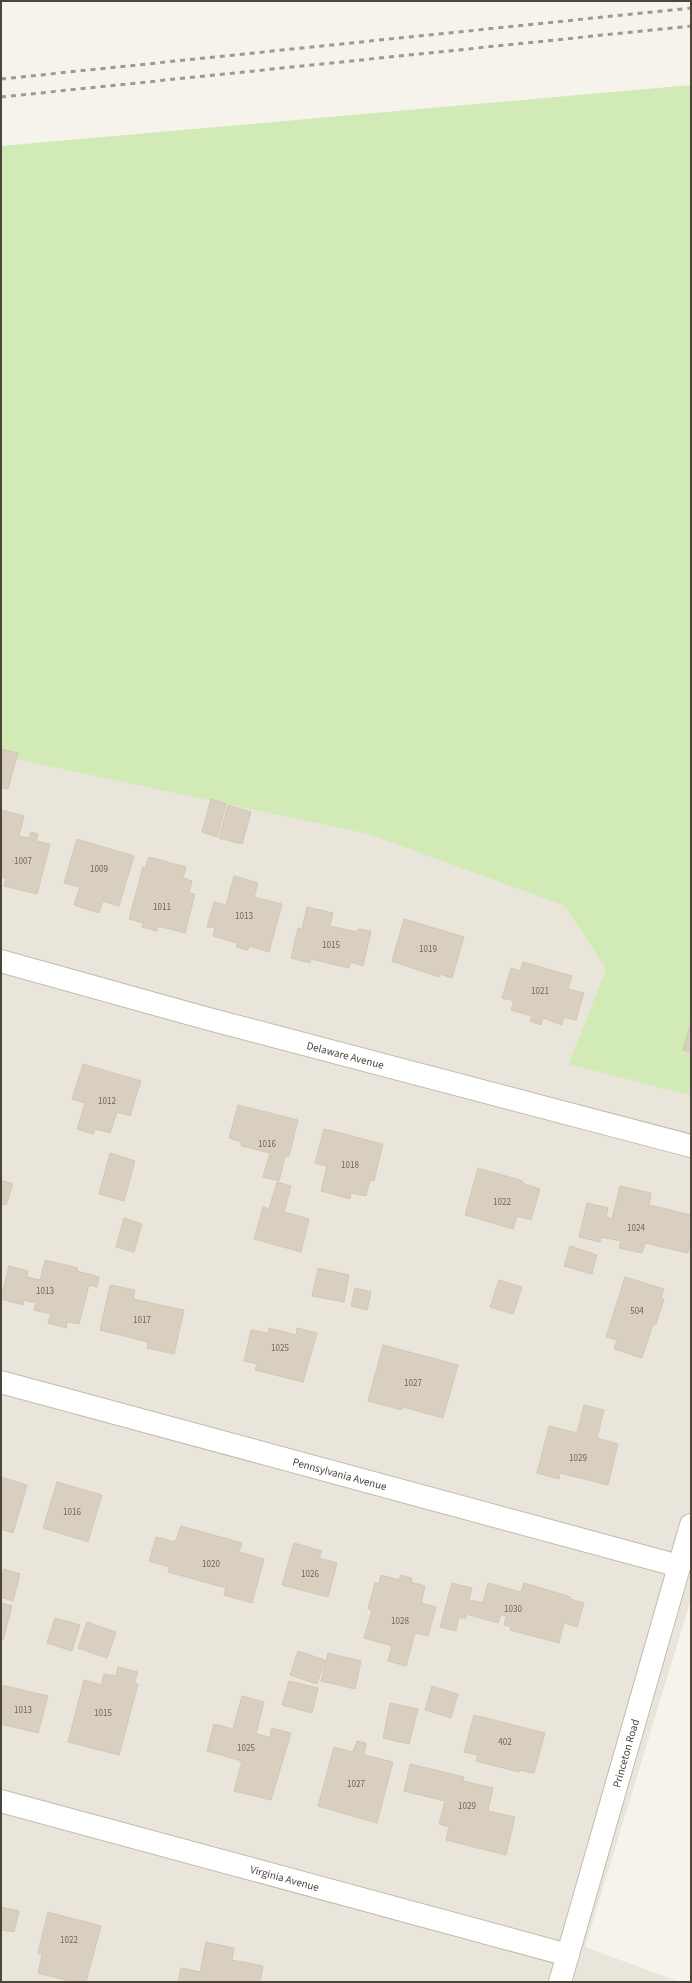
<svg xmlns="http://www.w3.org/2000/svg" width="692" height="1983" font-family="'Source Sans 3',sans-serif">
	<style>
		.residential { fill: #eae5da }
		.green { fill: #d2eab5 }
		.building { fill: #d8cfc1; stroke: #d3c7b4 }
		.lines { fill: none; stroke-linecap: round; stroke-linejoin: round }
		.minor-casing { stroke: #c2bbae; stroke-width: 24 }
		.minor { stroke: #fff; stroke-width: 22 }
		.rail { stroke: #9a9a9a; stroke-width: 3; stroke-dasharray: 5 5; stroke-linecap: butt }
		.labels { text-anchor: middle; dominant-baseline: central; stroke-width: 3; stroke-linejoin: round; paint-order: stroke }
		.number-label { font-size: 9px; fill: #6e675b }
		.street-label { font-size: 11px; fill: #4b4439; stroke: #fff }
	</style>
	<rect width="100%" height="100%" fill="#f6f3ec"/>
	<path class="residential" d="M1,716l690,153v730l-106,348 95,35h-679z"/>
	<path class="green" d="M691,85v1009l-3,1 -119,-31 37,-95 -41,-63 -196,-72 -368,-78v-610z"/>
	<path class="building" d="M1,749l17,4 -10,36 -7,-1z
		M211,799l15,5 -9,33 -15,-5z
		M228,805l23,7 -9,32 -23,-6z
		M1,810l23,6 -5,20 10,2 2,-6 7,2 -2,7 14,3 -13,50 -33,-8 2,-7 -5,-2z
		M77,839l57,17 -15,50 -16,-5 -4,12 -25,-8 6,-18 -16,-4z
		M149,857l37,10 -3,11 9,3 -3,12 6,1 -10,39 -27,-7 -1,5 -15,-4 1,-4 -14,-4 14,-52 2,1z
		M234,876l24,7 -4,14 28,7 -13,48 -20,-6 -1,4 -12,-3 1,-4 -24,-7 2,-8 -8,-1 7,-25 12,3z
		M307,907l26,6 -3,13 27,6 1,-3 13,2 -8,35 -13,-4 -1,6 -38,-9 -1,4 -19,-5 7,-30 4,1z
		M404,919l60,18 -12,41 -12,-4 -1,3 -47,-16z
		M523,962l49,14 -4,13 16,4 -8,27 -12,-3 -2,8 -19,-7 -2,7 -11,-4 2,-5 -21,-6 3,-9 -12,-3 9,-30 9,3z
		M691,1021v31l-8,-2z
		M83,1064l58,17 -11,35 -13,-4 -7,21 -15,-4 -2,5 -16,-5 8,-26 -13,-4z
		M238,1105l60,15 -9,36h-4l-6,25 -16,-4 7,-24 -29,-7 1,-4 -13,-4z
		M324,1129l59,15 -9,37 -4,-1 -4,16 -15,-3 -1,6 -29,-8 6,-25 -12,-3z
		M110,1153l25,8 -11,40 -25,-7z
		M478,1168l45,13 -1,2 18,6 -9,31 -14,-4 -4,13 -48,-14z
		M1,1180l12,4 -7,21 -5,-1z
		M277,1182l14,4 -7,26 25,7 -8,33 -47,-13 9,-32 6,2z
		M620,1186l31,7 -2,12 42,10v26l-3,12 -43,-10 -3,10 -23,-5 2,-7 -20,-4 -1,5 -21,-5 8,-34 21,5 -2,9 6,2z
		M124,1218l18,6 -8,28 -18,-5z
		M570,1246l27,9 -5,19 -28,-8z
		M45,1260l33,8 -1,3 22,6 -2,10 -8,-2 -10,39 -12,-2 -1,6 -18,-5 3,-9 -17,-4 2,-7 -12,-3 -1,5 -22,-6 8,-33 19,5 -1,6 13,3z
		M318,1268l31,7 -5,27 -32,-6z
		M625,1277l39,12 -3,9 3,1 -8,25h-3l-11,34 -28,-9 3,-9 -11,-3z
		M499,1280l23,7 -9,27 -23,-7z
		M110,1285l25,5 -2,9 51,11 -10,44 -27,-6 1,-6 -48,-12z
		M355,1288l16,4 -4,18 -16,-4z
		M269,1328l27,7 1,-7 20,5 -14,49 -48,-12 2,-6 -13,-3 7,-31 17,3z
		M383,1345l75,20 -15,53 -40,-11 -1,3 -34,-9z
		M584,1405l20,5 -7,28 21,6 -10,41 -48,-12 -1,6 -22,-6 12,-47 28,7z
		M1,1477l26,8 -14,48 -12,-4z
		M57,1482l45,13 -14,47 -45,-14z
		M181,1526l61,17 -3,9 25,7 -12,44 -28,-8 2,-7 -58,-16 1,-5 -20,-6 7,-24 19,5z
		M294,1543l28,8 -3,7 18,5 -9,34 -46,-12z
		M4,1569l16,5 -7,27 -12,-4v-19z
		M381,1575l18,5 2,-5 11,3 -1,4 14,4 -4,17 15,4 -8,29 -13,-3 -9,33 -18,-5 4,-15 -28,-8 8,-28 -4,-1 7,-26 4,1z
		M452,1583l20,5 -3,12 14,3 5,-20 33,9 3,-9 47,14 -1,2 14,4 -7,24 -13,-4 -5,20 -49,-13 1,-3 -7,-2 2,-9 -5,-2 -3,9 -32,-9v5l-7,-2 -3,14 -16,-4z
		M1,1603l11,3 -9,34h-2z
		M55,1618l25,7 -8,26 -25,-8z
		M87,1622l29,10 -9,26 -29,-10z
		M298,1651l27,9 -8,24 -27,-9z
		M328,1653l33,8 -6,28 -34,-8z
		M118,1667l20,5 -4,12h4l-19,71 -51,-13 16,-62 17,5 3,-11 12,2z
		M289,1681l29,7 -6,25 -30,-8z
		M1,1685l47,11 -10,37 -37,-9z
		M432,1686l26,8 -7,24 -26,-8z
		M242,1696l22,6 -8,32 14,3 2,-9 19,5 -20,67 -37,-9 8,-30 -35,-10 7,-27 19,5z
		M390,1703l28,6 -9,35 -26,-6z
		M474,1715l71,18 -11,40 -15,-3v2l-43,-11 2,-6 -14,-3z
		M357,1741l9,2 -2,12 29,7 -16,61 -59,-17 16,-59 19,5z
		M410,1764l54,13 -1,4 30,7 -5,23 27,6 -9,38 -60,-15 3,-13 -10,-3 6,-23 -41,-10z
		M1,1907l18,4 -5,21 -12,-2 -1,5z
		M48,1912l53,14 -15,56h-13l-35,-9 4,-18 -4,-2z
		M206,1942l28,6 -2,12 31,6 -3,16h-82l3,-14 19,4z"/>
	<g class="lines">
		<defs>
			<g id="minor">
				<path id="s1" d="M1,961l204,57 486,128"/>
				<path id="s2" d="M1,1382l678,184"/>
				<path id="s3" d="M1,1801l567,154"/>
				<path id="s4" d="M560,1982l131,-457"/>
			</g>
		</defs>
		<use href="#minor" class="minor-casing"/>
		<use href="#minor" class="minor"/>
		<path class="rail" d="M1,79l690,-71
			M1,97l690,-71"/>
	</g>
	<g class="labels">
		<g class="number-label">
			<text x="23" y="861">1007</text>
			<text x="99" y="869">1009</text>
			<text x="162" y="907">1011</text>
			<text x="244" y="916">1013</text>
			<text x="331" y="945">1015</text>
			<text x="428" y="949">1019</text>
			<text x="540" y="991">1021</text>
			<text x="107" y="1101">1012</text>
			<text x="267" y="1144">1016</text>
			<text x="350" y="1165">1018</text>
			<text x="502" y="1202">1022</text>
			<text x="636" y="1228">1024</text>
			<text x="45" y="1291">1013</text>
			<text x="637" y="1311">504</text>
			<text x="142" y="1320">1017</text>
			<text x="280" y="1348">1025</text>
			<text x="413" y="1383">1027</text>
			<text x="578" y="1458">1029</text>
			<text x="72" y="1512">1016</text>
			<text x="211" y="1564">1020</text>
			<text x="310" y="1574">1026</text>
			<text x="513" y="1609">1030</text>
			<text x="400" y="1621">1028</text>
			<text x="23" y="1710">1013</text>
			<text x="103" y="1713">1015</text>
			<text x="505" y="1742">402</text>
			<text x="246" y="1748">1025</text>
			<text x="356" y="1784">1027</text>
			<text x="467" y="1806">1029</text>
			<text x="69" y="1940">1022</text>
		</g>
		<g class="street-label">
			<text stroke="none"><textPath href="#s1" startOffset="357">Delaware Avenue</textPath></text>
			<text stroke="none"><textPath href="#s2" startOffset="351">Pennsylvania Avenue</textPath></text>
			<text stroke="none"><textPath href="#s4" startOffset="238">Princeton Road</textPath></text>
			<text stroke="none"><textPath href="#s3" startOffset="294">Virginia Avenue</textPath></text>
		</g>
	</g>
	<rect width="692" height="1983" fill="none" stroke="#4b4439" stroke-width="4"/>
</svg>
